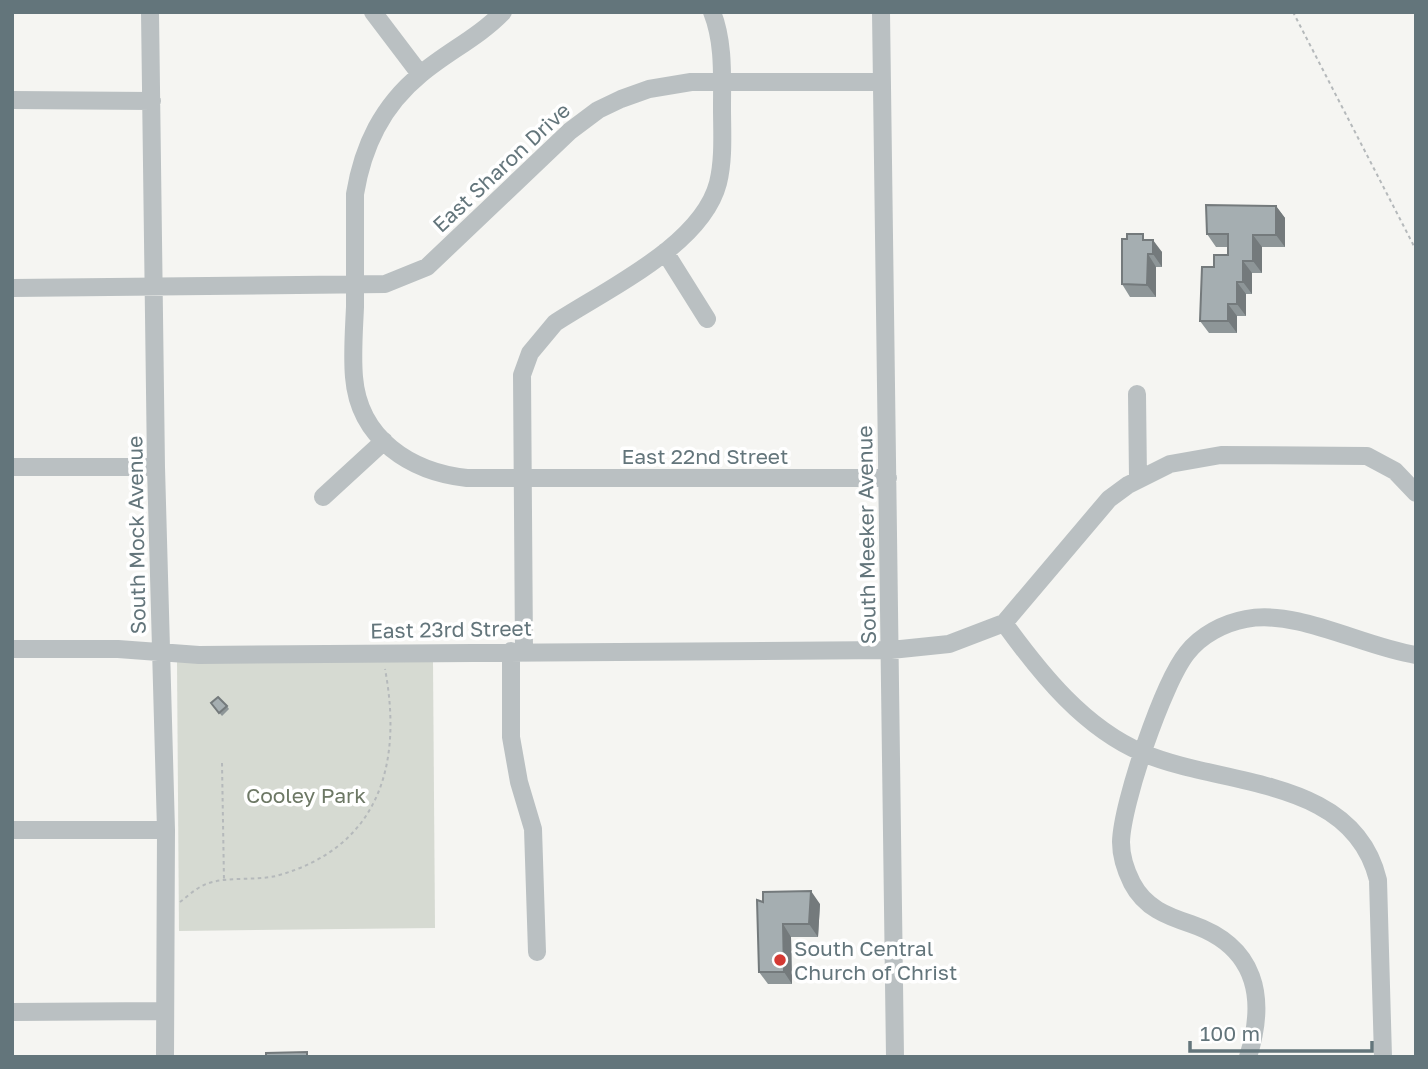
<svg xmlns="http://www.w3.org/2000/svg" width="1428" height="1069" font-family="'Golos Text',sans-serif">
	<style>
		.green { fill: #d6dad2 }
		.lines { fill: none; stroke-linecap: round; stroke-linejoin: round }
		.path { stroke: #b5b9bb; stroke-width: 2; stroke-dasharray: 3.5 3.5; stroke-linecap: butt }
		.minor { stroke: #bac0c2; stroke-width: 18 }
		.wall { fill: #8e9698 }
		.shaded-wall { fill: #747a7c }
		.building { fill: #a5aeb1; stroke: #747a7c; stroke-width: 2 }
		.poi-dot { fill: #d43933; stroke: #fff; stroke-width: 2.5 }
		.labels { text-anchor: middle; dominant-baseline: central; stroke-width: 7; stroke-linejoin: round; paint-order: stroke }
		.street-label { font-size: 21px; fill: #63757b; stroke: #fff }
		.park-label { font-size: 21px; fill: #6d7865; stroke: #fff }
		.poi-label { font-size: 21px; fill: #63757b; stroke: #fff; text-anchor: start }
	</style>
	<rect width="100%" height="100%" fill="#f5f5f2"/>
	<path class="green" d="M177,662h256l2,266 -256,3z"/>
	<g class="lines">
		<path class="path" d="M1293,12l123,238
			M222,763l2,118
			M180,902c8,-6 16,-14 26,-18 21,-8 48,-3 70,-8 103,-28 127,-111 109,-207"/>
		<path class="minor" d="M150,12l6,455 10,363 -1,227
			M373,12l47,62
			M503,12c-24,25 -56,40 -82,62 -39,32 -58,72 -66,120 0,38 0,75 0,113 -1,23 -3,47 -1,70 5,62 57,95 113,101h421
			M881,12l14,1045
			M12,100l140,1
			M665,252l42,67
			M12,288l373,-4 42,-17 143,-136 28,-21 23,-11 28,-10 42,-7h191
			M1137,394l1,85
			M12,467h144
			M323,497l61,-56
			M1004,623c37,51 80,105 139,130 80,34 210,23 235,127l5,177
			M12,649h106l81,6 692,-5 58,-6 55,-21 105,-124 19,-14 42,-21 51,-9 146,1 28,15 21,22
			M511,651v86l8,45 14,47 4,123
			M524,651l-2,-276 8,-22 25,-30c52,-34 147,-78 163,-140 6,-24 4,-51 4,-75 0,-32 2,-66 -10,-96
			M12,830h154
			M12,1012l152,-1
			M1248,1057c19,-60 8,-111 -57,-133 -24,-8 -46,-16 -59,-41 -6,-12 -11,-27 -11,-41 1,-39 42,-159 66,-189 14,-18 37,-30 59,-34 52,-10 117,28 170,36"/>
	</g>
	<path class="wall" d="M1276,206l9,12v29h-23v26h-10v21h-6v22h-9v17h-28l-9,-12 14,-54 14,-12v-8h-12l-9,-13z
		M1147,240l15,12v15h-6v30h-26l-8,-13z
		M211,703l16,3 2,3 -7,7z
		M763,902l57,2 -2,33h-27l1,47h-24l-9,-12z"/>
	<path class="shaded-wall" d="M1276,206l9,12v29l-9,-12z
		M1253,235l9,12v26l-9,-12z
		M1153,240l9,12v15l-9,-13z
		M1148,254l8,13v30l-9,-12z
		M1243,261l9,12v21l-9,-12z
		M1237,282l9,12v22l-9,-12z
		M1228,304l9,12v17l-9,-12z
		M811,891l9,13 -2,33 -9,-13z
		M783,924l8,13 1,47 -8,-12z"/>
	<path class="building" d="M1206,205l70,1v29h-23v26h-10v21h-6v22h-9v17h-28l2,-54h12v-12h14v-21h-21z
		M1127,234h16v6h10v14h-5l-1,31 -25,-1v-45h5z
		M218,697l9,9 -8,7 -8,-10z
		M811,891l-2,33h-26l1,48h-25l-2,-72 6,2v-10z
		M307,1052v5h-41v-4z"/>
	<circle class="poi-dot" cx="780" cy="960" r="7"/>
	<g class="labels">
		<g class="street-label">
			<text transform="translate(501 167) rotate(-43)">East Sharon Drive</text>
			<text x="705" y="456">East 22nd Street</text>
			<text transform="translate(136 535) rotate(-91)">South Mock Avenue</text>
			<text transform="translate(866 535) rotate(-91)">South Meeker Avenue</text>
			<text transform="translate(451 629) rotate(-1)">East 23rd Street</text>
		</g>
		<g class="park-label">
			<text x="306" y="795">Cooley Park</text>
		</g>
		<g class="poi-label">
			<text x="794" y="948">South Central<tspan x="794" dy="24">Church of Christ</tspan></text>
		</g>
	</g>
	<rect width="1428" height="1069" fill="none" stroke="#63757b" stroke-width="28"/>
	<path d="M1190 1041v10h182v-10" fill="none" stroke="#63757b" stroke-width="3.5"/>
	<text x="1200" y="1041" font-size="21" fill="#63757b" stroke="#ffffff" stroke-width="5" paint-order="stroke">100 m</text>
</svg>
